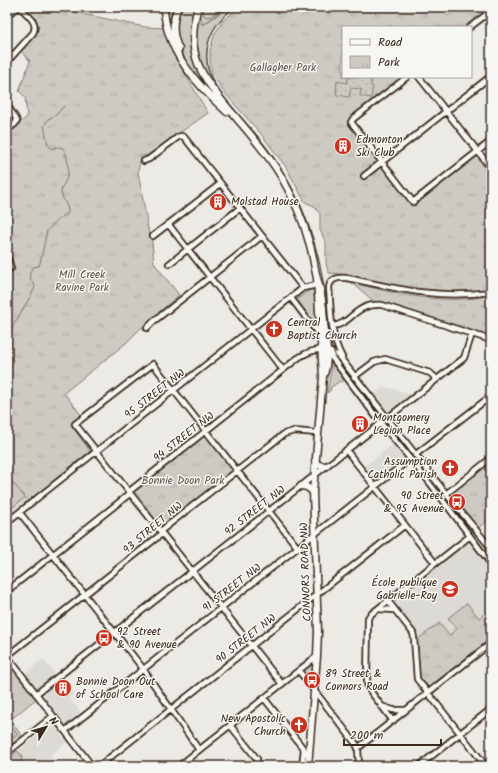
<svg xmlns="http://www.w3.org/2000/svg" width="498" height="773" font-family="Kalam,sans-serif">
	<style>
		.built { fill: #dcdad4 }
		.grass { fill: #cdcac4; stroke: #847a71 }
		.forest { fill: url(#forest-crowns); stroke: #847a71 }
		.park { fill: url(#park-tufts); stroke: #847a71 }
		.garden { fill: url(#garden-dots); stroke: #847a71 }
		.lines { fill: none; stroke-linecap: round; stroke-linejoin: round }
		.stream { stroke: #7c7167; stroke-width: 1 }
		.minor-casing { stroke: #3b2a1e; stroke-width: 8 }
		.major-casing { stroke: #3b2a1e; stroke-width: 9 }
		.minor { stroke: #f6f6f2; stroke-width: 4.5 }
		.major { stroke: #f6f6f2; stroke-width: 6 }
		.tram { stroke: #3b2a1e; stroke-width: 1 }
		.labels { text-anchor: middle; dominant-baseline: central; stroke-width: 3; stroke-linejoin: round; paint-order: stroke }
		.park-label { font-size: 11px; fill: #605248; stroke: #f6f6f2 }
		.poi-label { font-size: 11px; fill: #3b2a1e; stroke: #f6f6f2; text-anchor: start }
		.street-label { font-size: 11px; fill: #3b2a1e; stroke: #f6f6f2 }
	</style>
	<defs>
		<pattern id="forest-crowns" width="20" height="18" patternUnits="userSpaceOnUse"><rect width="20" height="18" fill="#cdcac4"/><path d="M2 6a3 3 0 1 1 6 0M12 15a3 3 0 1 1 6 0" fill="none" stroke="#b1aea8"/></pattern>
		<pattern id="park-tufts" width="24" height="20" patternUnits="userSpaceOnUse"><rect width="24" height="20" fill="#cdcac4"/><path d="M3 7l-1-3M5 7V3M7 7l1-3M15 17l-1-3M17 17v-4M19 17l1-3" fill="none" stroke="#b1aea8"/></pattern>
		<pattern id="garden-dots" width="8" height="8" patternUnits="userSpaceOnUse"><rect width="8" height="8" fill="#cdcac4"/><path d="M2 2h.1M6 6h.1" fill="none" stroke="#b1aea8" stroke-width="1.8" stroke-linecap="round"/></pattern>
	</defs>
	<rect width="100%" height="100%" fill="#ebeae5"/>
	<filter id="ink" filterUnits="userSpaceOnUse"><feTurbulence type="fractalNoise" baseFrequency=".025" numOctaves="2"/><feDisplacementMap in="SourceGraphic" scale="8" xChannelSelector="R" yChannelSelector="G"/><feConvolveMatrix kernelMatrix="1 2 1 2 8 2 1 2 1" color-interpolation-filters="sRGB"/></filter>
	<g filter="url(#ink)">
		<path class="built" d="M383,387l15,3 11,4 2,3 -23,18 -16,-19z
			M396,442l9,11v4l-32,25 -11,-14z
			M7,476l21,25 -21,16z
			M469,542l22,28v47l-4,-5 -8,6 -12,-15 -10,26 -8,6 -10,-12 -22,17 -3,-10 -21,-28z
			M43,659l12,15 -19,14 -11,-14z
			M59,682l15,11 -5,4 12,16 -15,12 -21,-27 1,-7z
			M54,723l7,8v4l6,7 -17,13 8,11h-51v-7z"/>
		<path class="grass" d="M166,7h9l-3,10 -2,14z
			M181,7h13c-9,39 -3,59 21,90 -22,-21 -51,-58 -34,-90z
			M202,7h4l-3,3 1,5 7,1 17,-9 -25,17 -2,-5z
			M229,7h6c-26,16 -36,47 -23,74l-2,2c-13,-24 -15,-41 -12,-68l2,1v7l3,2z
			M311,289l3,2 2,35 -21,-25z
			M332,365l4,2 8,13 -3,2 -1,-1 -10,7 1,2 -4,3z
			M7,475l32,11 -32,26z
			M7,662l29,37 -26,21 12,16 -15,12z
			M311,664h2l-2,18 -8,-11z"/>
		<path class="forest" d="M206,7h20l-15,9 -5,1 -2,-2 -1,-5z"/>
		<path class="park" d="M25,7h40l4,4 76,16 20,1 7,24 36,61 -60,42 -7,1 -3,16 11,62 3,8 2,21 25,32 -37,32 -16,16 -62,50 18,23 -11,9 19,26 -62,50 -21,-25v-342l20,-17 -2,-20 -6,-6 11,-30 -9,-10 14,-16 4,-9 -3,-7z
			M242,7h232l6,6 1,3 -15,11h-123v50h61l-53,41 -2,4 1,3 60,75 6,3 2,-1 57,-46h4v4l12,16v113c-30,5 -63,4 -92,-2 -23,-4 -46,-13 -70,-14l-3,-9v-21l-6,-13v-16l-6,-8 -9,-4 -19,-35 -25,-33 -38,-43 -11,-18 -2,-13v-9l4,-16 8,-13 6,-6z
			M351,282c42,12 97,24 140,13v42l-105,-33 -11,-2z
			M205,433l30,37 -74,59 -30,-37z
			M491,462v56l-13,10 -27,-33v-2z
			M467,603l12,15 8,-6 4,5v21l-62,49 -9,-9 -3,-38 22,-17 10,12 8,-6 -9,-11z
			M7,721l10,13 -5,4 -5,-5z
			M17,751l5,4 -1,8h-14v-4z"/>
		<path class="garden" d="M348,77h24l-1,9 2,1 -2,11 -11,-2 1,-7 -10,-1 -2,9 -13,-2 1,-14 10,2z"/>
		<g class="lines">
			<path class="stream" d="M57,147l-5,2 -4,-4 -4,-19 4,-7 8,-4 8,-9
				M7,345l7,-22 4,-5 16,-28 1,-4c-5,-7 -8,-11 -2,-19l6,-1 1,-3 7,-32 9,-10 12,-8c0,-10 -6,-13 -7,-21 0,-5 3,-8 5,-12 4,-9 2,-24 -3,-32l-5,-1"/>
			<defs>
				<path id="minor" d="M470,27l21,-16
					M7,62l26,-29c6,-11 -6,-18 -13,-26
					M407,77l-54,42 -2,3 62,80 78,-61
					M419,77l72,91
					M7,105l8,12 2,4 -2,3 -8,6
					M144,161l5,-2 29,-22 3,-1 3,1 119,151
					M364,176l127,-100
					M168,224l115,146
					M153,236l67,-52
					M7,256l4,12
					M169,264l71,-56
					M291,298l29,38
					M333,326c19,-2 21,-23 49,-21l109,35
					M147,328l7,-7 108,-85
					M327,351l56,75 44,53 64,85
					M342,357c-12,-21 -11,-47 -13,-70 2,-11 14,-10 23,-8 50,11 87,20 139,13
					M354,377l20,-15 11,-3 45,14 7,6
					M346,450l89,113
					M415,455l76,-59
					M446,494l45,-36
					M20,513l121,153 58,84
					M7,522l296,-234 14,-3
					M7,591l120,-95 4,-6 167,-132c15,-10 31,-12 44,2l105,135 44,53
					M388,601l25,32 1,5 3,41 69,87
					M378,609l17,1
					M7,656l152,-120 3,-6 122,-96 10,-3 23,2
					M7,656l85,110
					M299,671l57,73 2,4 1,18
					M282,684l-207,-260 78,-60 145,184
					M36,694l428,-336 8,-24
					M264,698l45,58
					M381,706l12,4h13
					M393,721l-25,-33 -1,-6 1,-64 2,-3 100,-79
					M230,725l27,34 1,7
					M65,731l345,-272
					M358,748l133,-105
					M7,753l46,-37
					M82,766l6,-5
					M99,766l306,-241
					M179,766l138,-110
					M302,766l2,-17
					M419,766l72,-57"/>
				<path id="major" d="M164,7c1,43 33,78 63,105
					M178,7c-6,13 -6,29 1,42
					M198,7c-15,50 6,72 36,108 16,19 34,39 47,61 12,21 22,43 28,66 4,12 5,24 8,36 4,13 6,25 7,39 1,17 6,40 0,57
					M483,7l8,9
					M7,14l11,-7
					M315,461l3,4 8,1
					M301,486l6,1 6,5
					M308,766l9,-110 1,-24 -5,-140 10,-115 -6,-99"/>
			</defs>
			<use href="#minor" class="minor-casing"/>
			<use href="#major" class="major-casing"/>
			<use href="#minor" class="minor"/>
			<use href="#major" class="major"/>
			<path class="tram" d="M236,7c-20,13 -33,34 -28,59 5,27 35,51 52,73 16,20 30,43 41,67 11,26 19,53 23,81 6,34 -1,56 22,86l145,185"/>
		</g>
	</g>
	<defs>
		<symbol id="building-disc" viewBox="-11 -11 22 22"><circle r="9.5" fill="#c8321e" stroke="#f6f6f2"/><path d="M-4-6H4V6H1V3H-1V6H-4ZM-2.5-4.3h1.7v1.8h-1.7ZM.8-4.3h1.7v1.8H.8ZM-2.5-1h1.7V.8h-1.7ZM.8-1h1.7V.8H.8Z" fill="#fff"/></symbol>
		<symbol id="church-disc" viewBox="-11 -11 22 22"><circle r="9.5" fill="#c8321e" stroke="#f6f6f2"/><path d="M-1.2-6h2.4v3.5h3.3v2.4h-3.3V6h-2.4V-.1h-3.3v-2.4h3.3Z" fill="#fff"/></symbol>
		<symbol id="bus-disc" viewBox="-11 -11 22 22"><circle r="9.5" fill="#c8321e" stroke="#f6f6f2"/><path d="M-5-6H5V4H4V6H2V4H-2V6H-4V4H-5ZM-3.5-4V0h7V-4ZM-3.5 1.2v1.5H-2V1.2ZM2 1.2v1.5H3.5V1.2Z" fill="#fff"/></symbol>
		<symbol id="school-disc" viewBox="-11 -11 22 22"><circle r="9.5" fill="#c8321e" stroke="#f6f6f2"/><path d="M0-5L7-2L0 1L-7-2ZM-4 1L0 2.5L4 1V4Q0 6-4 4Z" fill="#fff"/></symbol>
	</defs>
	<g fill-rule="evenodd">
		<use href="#building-disc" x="333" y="136" width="20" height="20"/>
		<use href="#building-disc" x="208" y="192" width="20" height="20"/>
		<use href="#church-disc" x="264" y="319" width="20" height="20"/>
		<use href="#building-disc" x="350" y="414" width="20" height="20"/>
		<use href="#church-disc" x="440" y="458" width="20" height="20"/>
		<use href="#bus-disc" x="447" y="492" width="20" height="20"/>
		<use href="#school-disc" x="440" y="579" width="20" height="20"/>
		<use href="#bus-disc" x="94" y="628" width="20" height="20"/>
		<use href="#bus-disc" x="302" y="670" width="20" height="20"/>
		<use href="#building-disc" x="53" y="678" width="20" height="20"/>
		<use href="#church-disc" x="289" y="715" width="20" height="20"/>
	</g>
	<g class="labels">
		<g class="park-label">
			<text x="283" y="68">Gallagher Park</text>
			<text x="82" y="275">Mill Creek<tspan x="82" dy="13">Ravine Park</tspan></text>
			<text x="183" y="481">Bonnie Doon Park</text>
		</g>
		<g class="poi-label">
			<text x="356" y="140">Edmonton<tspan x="356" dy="13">Ski Club</tspan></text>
			<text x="231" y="202">Molstad House</text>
			<text x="287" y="323">Central<tspan x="287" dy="13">Baptist Church</tspan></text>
			<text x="373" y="418">Montgomery<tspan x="373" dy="13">Legion Place</tspan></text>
			<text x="437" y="462" text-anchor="end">Assumption<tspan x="437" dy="13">Catholic Parish</tspan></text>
			<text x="444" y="496" text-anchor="end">90 Street<tspan x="444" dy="13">&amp; 95 Avenue</tspan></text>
			<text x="437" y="583" text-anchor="end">École publique<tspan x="437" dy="13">Gabrielle-Roy</tspan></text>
			<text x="117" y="632">92 Street<tspan x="117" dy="13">&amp; 90 Avenue</tspan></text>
			<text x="325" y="674">89 Street &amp;<tspan x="325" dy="13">Connors Road</tspan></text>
			<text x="76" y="682">Bonnie Doon Out<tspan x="76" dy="13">of School Care</tspan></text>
			<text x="286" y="719" text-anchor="end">New Apostolic<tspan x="286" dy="13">Church</tspan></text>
		</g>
		<g class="street-label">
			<text transform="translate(155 394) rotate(-38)">95 STREET NW</text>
			<text transform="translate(184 437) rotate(-38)">94 STREET NW</text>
			<text transform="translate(255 511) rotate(-38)">92 STREET NW</text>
			<text transform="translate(153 528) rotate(-40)">93 STREET NW</text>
			<text transform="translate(306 572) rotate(-92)">CONNORS ROAD NW</text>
			<text transform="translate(232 588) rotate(-38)">91 STREET NW</text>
			<text transform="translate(246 639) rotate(-38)">90 STREET NW</text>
		</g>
	</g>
	<rect width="498" height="773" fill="none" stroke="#f6f6f2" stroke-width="24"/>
	<rect x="12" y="12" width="474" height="749" fill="none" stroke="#3b2a1e" stroke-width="1.5" filter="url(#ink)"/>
	<rect x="342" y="26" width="130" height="52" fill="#f6f6f2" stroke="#aba49d"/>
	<rect x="350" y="39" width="20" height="6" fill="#f6f6f2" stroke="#aba49d"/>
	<text x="378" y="46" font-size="12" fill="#3b2a1e">Road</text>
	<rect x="350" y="56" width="20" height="12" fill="url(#park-tufts)" stroke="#aba49d"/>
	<text x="378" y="66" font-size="12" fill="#3b2a1e">Park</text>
	<g transform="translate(46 727) rotate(52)" stroke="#f6f6f2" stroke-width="3" paint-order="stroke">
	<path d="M0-3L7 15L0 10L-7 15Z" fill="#3b2a1e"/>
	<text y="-6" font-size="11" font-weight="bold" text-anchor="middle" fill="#3b2a1e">N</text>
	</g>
	<path d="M344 739v6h97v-6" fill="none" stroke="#3b2a1e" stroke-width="2"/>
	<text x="350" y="739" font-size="12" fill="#3b2a1e" stroke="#f6f6f2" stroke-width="3" paint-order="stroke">200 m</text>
</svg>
